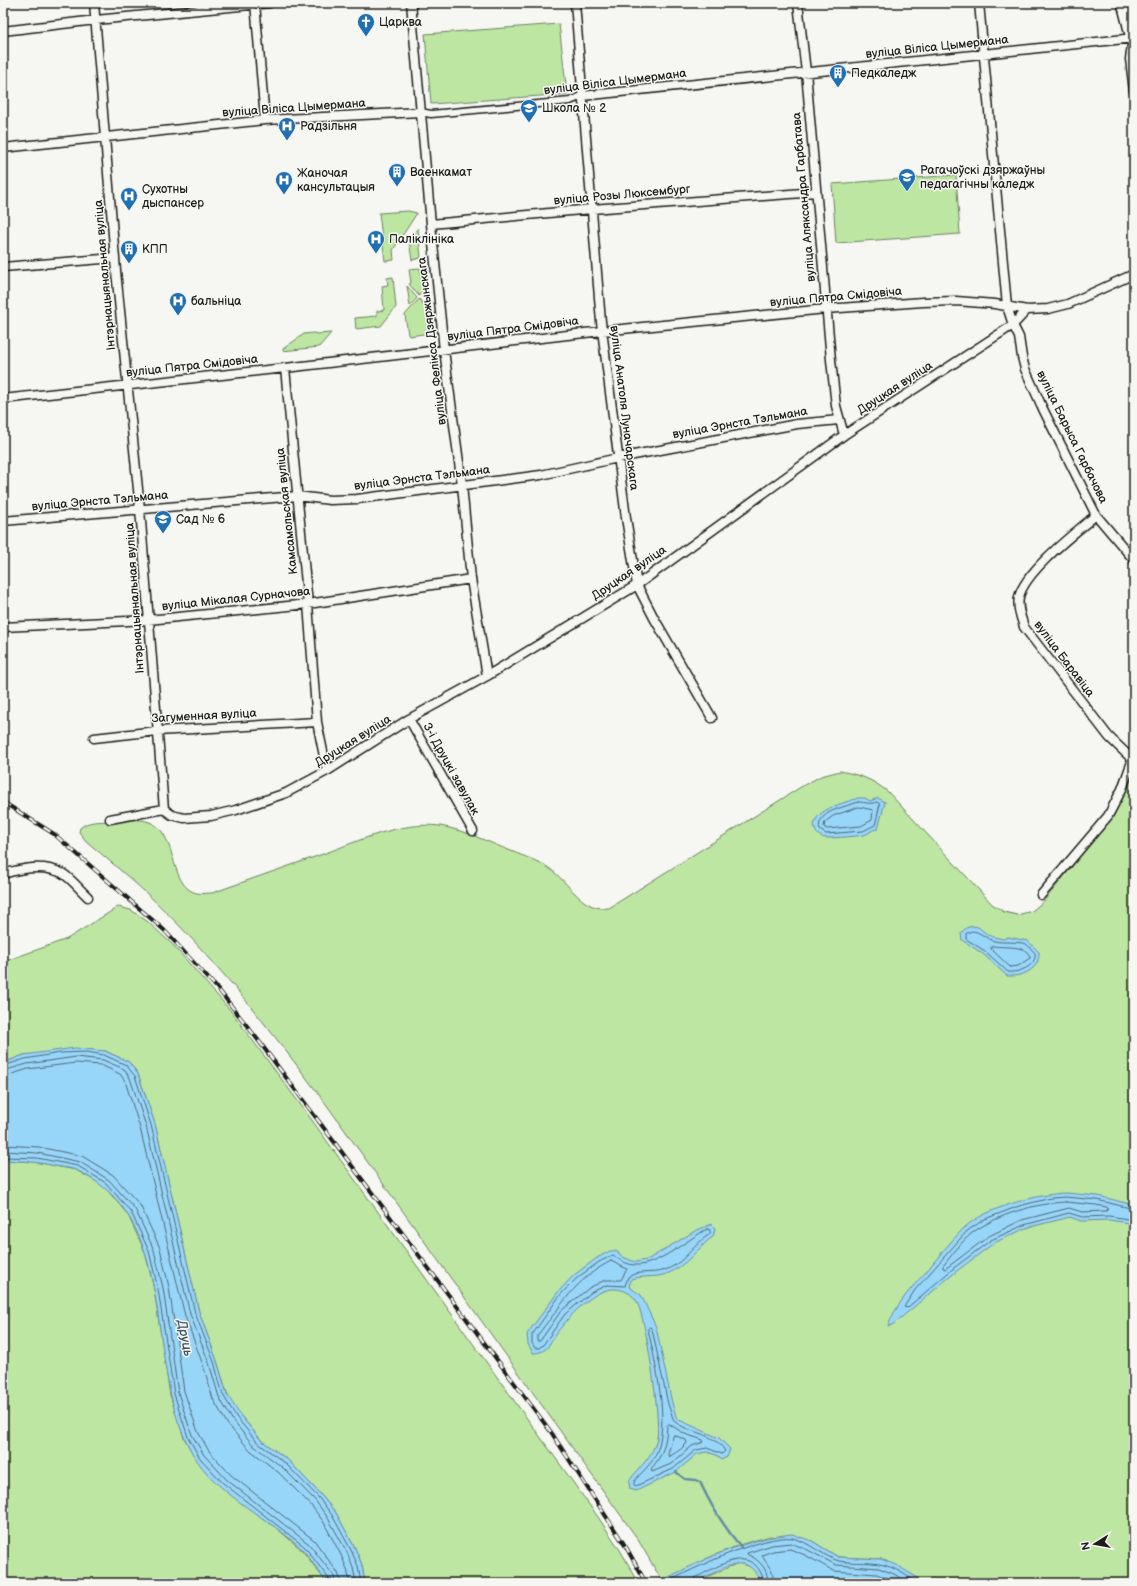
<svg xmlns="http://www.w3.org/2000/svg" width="1137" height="1586" font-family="'Balsamiq Sans',sans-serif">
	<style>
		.green { fill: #bde6a3; stroke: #6c8160 }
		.water { fill: #98d6f9; stroke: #668ca1 }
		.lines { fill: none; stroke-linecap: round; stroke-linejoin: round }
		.shore { stroke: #4e6674; stroke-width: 1 }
		.stream { stroke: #668ca1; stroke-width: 2.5 }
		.pedestrian-casing { stroke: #1c1c1c; stroke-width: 9 }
		.minor-casing { stroke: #1c1c1c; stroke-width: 11 }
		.primary-casing { stroke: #1c1c1c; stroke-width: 16 }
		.pedestrian { stroke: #f6f6f2; stroke-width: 6 }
		.minor { stroke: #f6f6f2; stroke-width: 8 }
		.primary { stroke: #f6f6f2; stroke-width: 13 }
		.rail-casing { stroke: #1c1c1c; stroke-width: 4 }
		.rail { stroke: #f6f6f2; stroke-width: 2.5; stroke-dasharray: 8; stroke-linecap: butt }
		.labels { text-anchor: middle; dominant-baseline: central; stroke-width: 3; stroke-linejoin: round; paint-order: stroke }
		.poi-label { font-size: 12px; fill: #1c1c1c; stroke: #f6f6f2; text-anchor: start }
		.street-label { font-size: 12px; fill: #1c1c1c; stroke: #f6f6f2 }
		.water-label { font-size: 13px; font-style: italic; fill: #41545e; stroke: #f6f6f2 }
	</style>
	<rect width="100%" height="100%" fill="#f6f6f2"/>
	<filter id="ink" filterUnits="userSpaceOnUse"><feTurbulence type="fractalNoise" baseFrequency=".025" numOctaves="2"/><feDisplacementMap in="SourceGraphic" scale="8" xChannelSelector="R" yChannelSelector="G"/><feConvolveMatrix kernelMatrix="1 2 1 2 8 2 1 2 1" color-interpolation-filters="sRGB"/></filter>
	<g filter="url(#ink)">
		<path class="green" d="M559,24l8,70 -136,10 -6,-70z
			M956,175l4,59 -124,9 -4,-59z
			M408,211l9,2 -24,37 1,10 -9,1 -6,-48z
			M418,228l3,30 -9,2 -3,-19z
			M420,268l3,23 -4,5 -10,-12 2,-1 -2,-14z
			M393,277l3,30 -15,19 -25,3 -1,-11 22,-2v-5l7,-1 -2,-24 6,-1 -1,-7z
			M407,286l10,12 -7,8z
			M419,299l10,12 2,22 -22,3 -1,-2 -3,-19z
			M313,333l4,1 14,-1 -12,14 -36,4v-2l21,-15z
			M840,771c20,4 32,8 48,21l104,112 12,8 13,3 15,-4 12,-10 70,-86 12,-24 8,-20v812h-213l-5,-6 -35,-18 -43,-2 -26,-16 -42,-5 -31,9 -31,13 -46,23 -25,-43 -311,-434c-56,-75 -114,-150 -183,-214 -19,-17 -38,-33 -57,-49l-7,-9 1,-4c8,-8 21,-6 32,-7 11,0 23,-3 34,0 33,7 21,64 50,72 5,1 11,0 16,0 37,-13 74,-26 111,-39 36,-13 77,-33 117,-28 24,4 48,16 71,25 14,6 32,11 43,21 18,15 29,39 55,36l195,-123 17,-9z
			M118,907l13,3 17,12 25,23 57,65 76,102 292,405 22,33 19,33h-274l-3,-18 -7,-17 -19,-35 -15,-18 -33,-35 -27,-20 -21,-25 -13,-22 -10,-32 -18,-49 -44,-188 -17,-50 -9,-12 -24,-11 -81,4 -21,8v-101l64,-23z
			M3,1160l33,2 40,8 28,16 24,29 17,37 9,37 16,106 14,43 13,22 105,90 25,33h-324z
			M738,1563c13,3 16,4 21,17l-7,3h-59z"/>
		<path class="water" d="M858,798h7l5,3 8,-3 7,4 -7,27c-6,0 -8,4 -14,6 -5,1 -30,3 -37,3 -5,0 -10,-3 -12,-8 -6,-20 30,-27 43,-32z
			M972,926l6,1 10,8 6,2 9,2 5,-2 20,4 11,11c1,18 -17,25 -32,24l-24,-22 -21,-14 -1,-7 5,-5z
			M75,1048l30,3 24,11 9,12 17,50 44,188 18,49 10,33 13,21 21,25 27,20 33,35 15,18 19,35 7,17 3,18h-38c-8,-11 -16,-24 -25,-34 -33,-31 -80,-51 -106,-90 -57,-86 -10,-236 -118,-288 -6,-3 -12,-3 -18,-4 -20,-5 -36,-6 -57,-7v-97l21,-8z
			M1066,1193l32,3 36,9v19l-25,-4 -28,1 -11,-4 -44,11 -32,15 -36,27 -56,47 -10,8 -4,1c7,-20 23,-38 38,-54 12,-15 24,-30 38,-44 21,-20 74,-34 102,-35z
			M712,1224l3,5 -2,8c-7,4 -10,9 -16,14 -7,7 -15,15 -24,20 -14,8 -27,4 -42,8l-2,8 12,8 15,32 16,76 5,16 42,19 11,11 -3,8 -5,3 -6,-5 -9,-3 -10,2 -21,18 -40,19 -6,-2 -1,-8c11,-15 24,-24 28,-43 4,-18 -11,-122 -21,-138 -5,-7 -12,-10 -20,-11 -22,-2 -49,30 -61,46 -3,4 -5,9 -8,13 -4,4 -9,5 -14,5l-5,-9 -1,-10 31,-42 16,-17 23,-17 13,-7h6l7,6 12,5 12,-2 48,-29z
			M792,1534l20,7 26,16 43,2 17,7 18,11 5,6h-169l7,-3c-13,-34 -44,-5 -65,2 -8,3 -27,1 -37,1 43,-22 87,-44 135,-49z"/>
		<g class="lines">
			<path class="shore" d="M858,802c9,0 11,3 19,0l3,2 -5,21 -12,6 -37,3 -6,-4c-5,-19 26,-23 38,-28z
				M859,807l14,3 -1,10 -11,6 -34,3 -3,-2 1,-5 8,-6z
				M972,931c8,0 14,8 22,10 9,2 24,0 32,3 3,2 6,6 9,9 2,13 -16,20 -27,19l-23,-21 -19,-12v-5z
				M993,946c11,2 35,-2 37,12l-12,8 -8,1 -19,-18v-2z
				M3,1066l22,-7 35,-6 27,-1 17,3 22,10 9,11 16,49 44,188 19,49 9,33 14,23 21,25 27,20 33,34 14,18 19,35 7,16 3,17
				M3,1071l24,-7 49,-7 27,3 21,9 6,9 16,48 44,188 19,49 10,34 14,24 21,25 28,21 33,33 13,18 19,34 6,16 3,15
				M3,1077l25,-8 48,-6 25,2 19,9 5,7 15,47 45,188 18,49 10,34 15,26 22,25 28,22 32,32 13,17 18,34 6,14 3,14
				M3,1145l36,2 43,9 31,19 27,30 20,43 9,39 15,104 14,41 11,19 22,24 83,65 24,33 3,10
				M3,1151l35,2 42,9 29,18 26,29 19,41 9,38 15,105 14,42 12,20 23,25 82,64 25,32 1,7
				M3,1157l34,1 41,8 28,17 25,29 18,39 9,38 16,105 14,43 12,21 23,25 82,64 24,32 1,4
				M1066,1202l30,3 11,2 1,2 -2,2 -24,1 -13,-4 -47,12 -33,16 -44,33 -2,-1v-2c9,-11 18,-24 29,-33 24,-18 64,-30 94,-31z
				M1134,1209l-37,-9 -31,-3 -15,1 -32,8 -34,13 -18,12 -52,59 -11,17 3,1 48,-41 36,-27 33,-15 45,-12 13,4 27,-1 25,4
				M707,1229l3,1v4c-14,8 -25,27 -40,34 -15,8 -29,1 -42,9l-3,9 -18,-1 -15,7 -27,22 -22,31 -4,3h-4l-3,-5v-8l29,-41 16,-16 22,-16 14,-7c7,5 14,10 23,10 20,2 52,-26 71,-36z
				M611,1261l16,8 -6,11h-16l-16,8 -28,23 -21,30h-3v-4c5,-9 11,-15 17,-23 18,-24 30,-39 57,-53z
				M650,1327l2,2 16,75 6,17c15,13 40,11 51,30l-3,3 -15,-6 -11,2 -23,19 -37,17 -2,-1v-3c6,-9 17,-17 21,-26 16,-31 0,-94 -7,-127z
				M669,1424l16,10 18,6 1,2 -12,4 -21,18 -19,8 -1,-3c12,-14 15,-25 16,-43z
				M674,1435l12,5 1,3 -6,6 -12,8 -1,-3z
				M666,1583c25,-14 99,-49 126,-45 16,3 34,20 47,23 26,4 39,-3 65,13 4,3 9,5 12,9
				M692,1583l3,-5c22,-11 56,-35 68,0l-2,5
				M767,1583c3,-12 -8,-24 -19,-28l-1,-2 25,-8 19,-2 17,7 28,15 43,3 15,6 15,9
				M773,1583c2,-14 -7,-18 -11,-28l11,-4 17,-2 15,6 29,16 43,3 20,9"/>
			<path class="stream" d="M676,1472l9,7 11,1 4,2c11,24 24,45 41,65"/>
			<defs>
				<path id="pedestrian" d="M420,112l11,2 139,-13 12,-5"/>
				<path id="minor" d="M94,3l22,268 24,238 24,300
					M255,3l10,117
					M411,3l20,221 13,126 18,135 9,94 16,97
					M575,3l26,319 25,196 11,67 17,33 58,100
					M798,3l8,69 25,288 5,46 8,29
					M979,3l28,303 6,19 6,12 3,20 3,12 18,40 53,106 38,45
					M3,31l93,-11 174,-17
					M1133,38l-3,21 4,32
					M582,96l552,-58
					M3,148l262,-28 155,-8
					M431,224l161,-15 224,-17
					M3,267l112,-9
					M285,368l23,236 9,118 10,49
					M3,399l282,-31 317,-37 224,-22 97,-7 33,-1 39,3 32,6 21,-1 20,-5 66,-30
					M1096,515c-20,17 -71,56 -77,82 -2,11 2,20 5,30l85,110 23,22
					M3,521l294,-25 33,4 27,-1 184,-24 77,-17 179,-34 42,-4
					M3,627l145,-7 160,-16 163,-25
					M409,719l64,112
					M94,738l63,-7 160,-9
					M110,819l54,-10 8,6 12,3 27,-2 25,-6 50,-17 41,-22 82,-52 78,-43 150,-91 207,-150 169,-110 14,-15
					M3,874c19,-6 40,-10 59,-1 9,5 18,17 26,24
					M1041,895l67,-79 14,-27 12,-33"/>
				<path id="primary" d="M1124,3l10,39"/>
			</defs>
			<use href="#pedestrian" class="pedestrian-casing"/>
			<use href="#minor" class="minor-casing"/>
			<use href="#primary" class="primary-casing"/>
			<use href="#pedestrian" class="pedestrian"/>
			<use href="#minor" class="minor"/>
			<use href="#primary" class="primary"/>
			<defs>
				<path id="rail" d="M3,802l51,32 110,96 54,59 37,47 296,396 75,115 20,36"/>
			</defs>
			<use href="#rail" class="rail-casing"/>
			<use href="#rail" class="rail"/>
		</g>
	</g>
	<defs>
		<symbol id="church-pin" viewBox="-11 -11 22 30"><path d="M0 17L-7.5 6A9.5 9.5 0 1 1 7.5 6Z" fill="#1f6fb2" stroke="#f6f6f2"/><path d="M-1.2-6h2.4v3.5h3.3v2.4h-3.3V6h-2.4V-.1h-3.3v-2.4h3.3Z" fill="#fff"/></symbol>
		<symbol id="building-pin" viewBox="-11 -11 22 30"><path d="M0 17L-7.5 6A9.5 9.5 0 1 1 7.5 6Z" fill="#1f6fb2" stroke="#f6f6f2"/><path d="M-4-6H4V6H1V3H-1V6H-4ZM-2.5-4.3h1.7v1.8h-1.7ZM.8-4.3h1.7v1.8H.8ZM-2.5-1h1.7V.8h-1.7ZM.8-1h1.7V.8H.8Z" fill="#fff"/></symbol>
		<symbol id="school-pin" viewBox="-11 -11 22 30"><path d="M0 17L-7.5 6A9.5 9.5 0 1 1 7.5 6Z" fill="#1f6fb2" stroke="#f6f6f2"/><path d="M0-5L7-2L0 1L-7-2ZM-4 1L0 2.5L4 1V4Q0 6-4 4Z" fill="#fff"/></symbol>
		<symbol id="hospital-pin" viewBox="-11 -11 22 30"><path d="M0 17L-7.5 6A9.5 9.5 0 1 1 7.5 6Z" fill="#1f6fb2" stroke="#f6f6f2"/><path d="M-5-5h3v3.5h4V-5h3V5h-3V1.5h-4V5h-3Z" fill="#fff"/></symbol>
		<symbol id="university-pin" viewBox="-11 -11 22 30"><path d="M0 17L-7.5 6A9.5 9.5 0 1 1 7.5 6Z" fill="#1f6fb2" stroke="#f6f6f2"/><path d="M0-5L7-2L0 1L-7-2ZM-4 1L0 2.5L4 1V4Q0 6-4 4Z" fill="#fff"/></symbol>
	</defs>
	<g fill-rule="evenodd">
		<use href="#church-pin" x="356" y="12" width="20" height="27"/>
		<use href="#building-pin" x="828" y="63" width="20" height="27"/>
		<use href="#school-pin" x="519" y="98" width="20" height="27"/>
		<use href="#hospital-pin" x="277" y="116" width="20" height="27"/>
		<use href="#building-pin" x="387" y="162" width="20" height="27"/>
		<use href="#university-pin" x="897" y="167" width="20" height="27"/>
		<use href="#hospital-pin" x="274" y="170" width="20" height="27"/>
		<use href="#hospital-pin" x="119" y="186" width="20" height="27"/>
		<use href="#hospital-pin" x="366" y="229" width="20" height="27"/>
		<use href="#building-pin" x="119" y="239" width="20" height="27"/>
		<use href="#hospital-pin" x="168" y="291" width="20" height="27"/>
		<use href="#school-pin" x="153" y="509" width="20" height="27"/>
	</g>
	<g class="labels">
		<g class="poi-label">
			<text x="379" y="22">Царква</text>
			<text x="851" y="73">Педкаледж</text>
			<text x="542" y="108">Школа № 2</text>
			<text x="300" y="126">Радзільня</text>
			<text x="920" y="170">Рагачоўскі дзяржаўны<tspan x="920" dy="14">педагагічны каледж</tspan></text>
			<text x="410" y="172">Ваенкамат</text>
			<text x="297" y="173">Жаночая<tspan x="297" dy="14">кансультацыя</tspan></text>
			<text x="142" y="189">Сухотны<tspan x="142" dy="14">дыспансер</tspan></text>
			<text x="389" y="239">Паліклініка</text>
			<text x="142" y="249">КПП</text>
			<text x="191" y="301">бальніца</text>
			<text x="176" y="519">Сад № 6</text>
		</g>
		<g class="street-label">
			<text transform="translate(937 47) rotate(-6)">вуліца Віліса Цымермана</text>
			<text transform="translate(615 82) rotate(-7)">вуліца Віліса Цымермана</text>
			<text transform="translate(294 108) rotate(-4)">вуліца Віліса Цымермана</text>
			<text transform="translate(622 195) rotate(-5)">вуліца Розы Люксембург</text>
			<text transform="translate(804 197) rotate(-95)">вуліца Аляксандра Гарбатава</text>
			<text transform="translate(105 275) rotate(-95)">Інтэрнацыянальная вуліца</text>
			<text transform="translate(836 297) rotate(-5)">вуліца Пятра Смідовіча</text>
			<text transform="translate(513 329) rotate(-7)">вуліца Пятра Смідовіча</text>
			<text transform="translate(432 341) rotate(-97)">вуліца Фелікса Дзяржынскага</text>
			<text transform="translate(192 366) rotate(-6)">вуліца Пятра Смідовіча</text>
			<text transform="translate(895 388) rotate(-33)">Друцкая вуліца</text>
			<text transform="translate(624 408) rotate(83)">вуліца Анатоля Луначарскага</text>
			<text transform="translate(740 423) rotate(-10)">вуліца Эрнста Тэльмана</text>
			<text transform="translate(1072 437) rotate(64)">вуліца Барыса Гарбачова</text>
			<text transform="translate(422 478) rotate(-7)">вуліца Эрнста Тэльмана</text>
			<text transform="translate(100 501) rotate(-5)">вуліца Эрнста Тэльмана</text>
			<text transform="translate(287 511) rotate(-96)">Камсамольская вуліца</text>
			<text transform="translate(629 573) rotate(-34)">Друцкая вуліца</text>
			<text transform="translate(135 598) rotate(-94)">Інтэрнацыянальная вуліца</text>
			<text transform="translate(236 599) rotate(-6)">вуліца Мікалая Сурначова</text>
			<text transform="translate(1064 659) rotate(53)">вуліца Баравіца</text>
			<text transform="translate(204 716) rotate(-3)">Загуменная вуліца</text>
			<text transform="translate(353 741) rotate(-32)">Друцкая вуліца</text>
			<text transform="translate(451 769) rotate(61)">3-і Друцкі завулак</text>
		</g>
		<g class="water-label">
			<text transform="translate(185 1338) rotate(79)">Друць</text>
		</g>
	</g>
	<rect width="1137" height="1586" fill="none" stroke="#f6f6f2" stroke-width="16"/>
	<rect x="8" y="8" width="1121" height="1570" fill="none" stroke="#1c1c1c" stroke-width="1.5" filter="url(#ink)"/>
	<g transform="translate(1095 1544) rotate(259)" stroke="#f6f6f2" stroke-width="3" paint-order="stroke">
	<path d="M0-3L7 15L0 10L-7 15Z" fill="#1c1c1c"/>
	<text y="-6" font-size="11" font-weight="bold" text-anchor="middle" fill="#1c1c1c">N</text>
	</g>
</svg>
